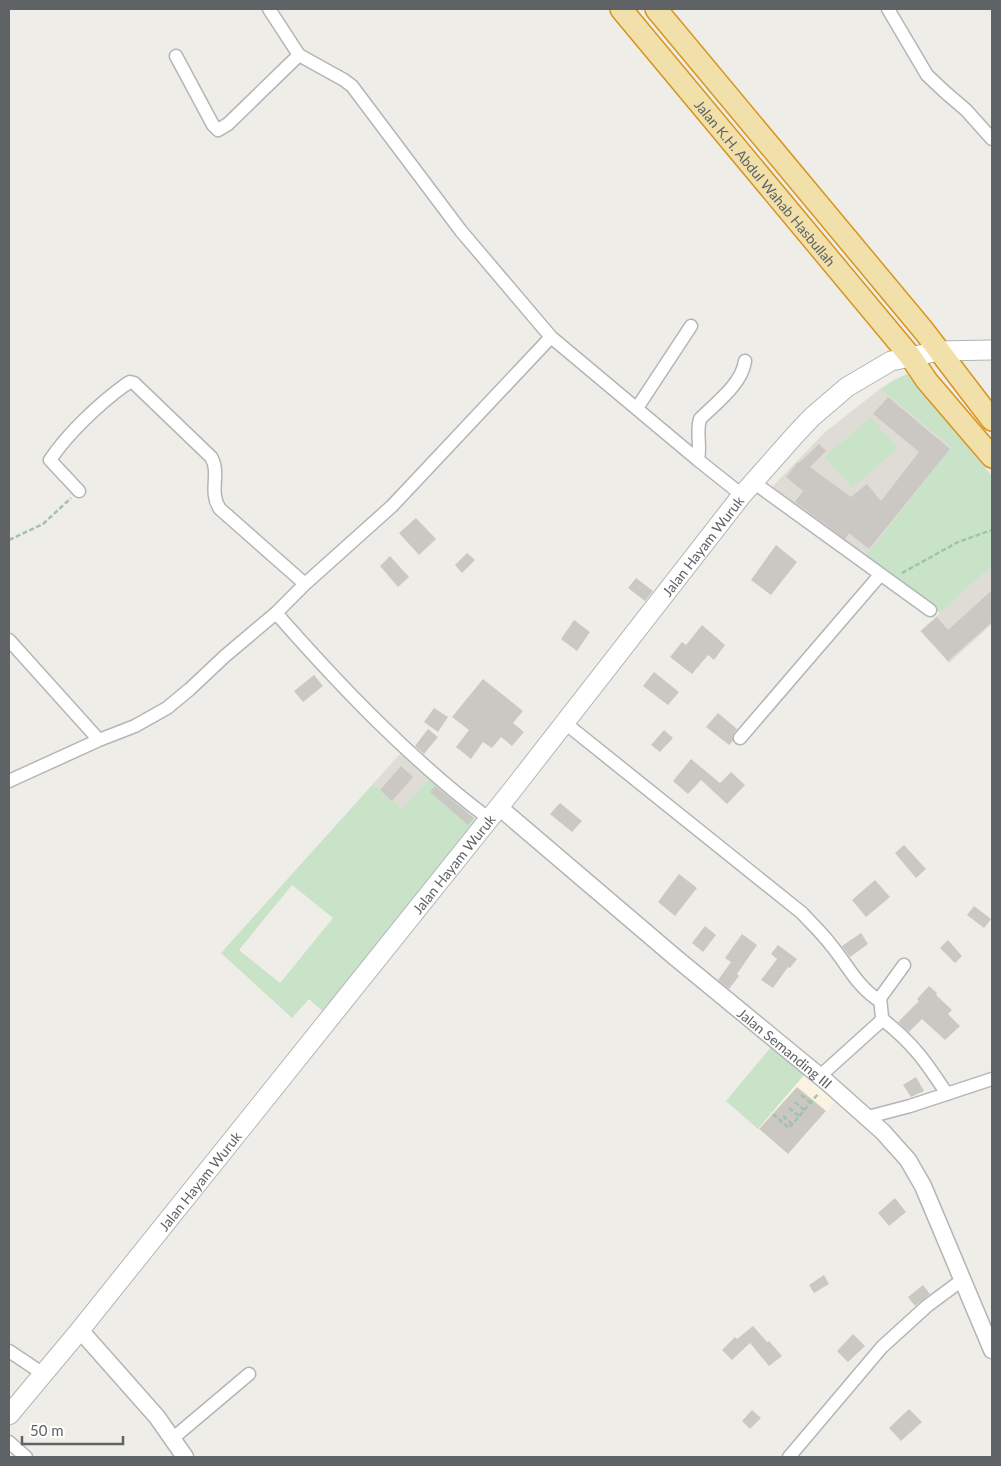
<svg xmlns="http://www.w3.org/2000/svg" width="1001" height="1466" font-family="Lato,sans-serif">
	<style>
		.commercial { fill: #faf3e2 }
		.education { fill: #dfdcd6 }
		.green { fill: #c9e3c8; fill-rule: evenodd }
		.building { fill: #cbc8c4 }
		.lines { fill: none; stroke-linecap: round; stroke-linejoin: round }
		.minor-casing { stroke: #b3b5b8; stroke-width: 15 }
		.tertiary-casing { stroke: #b3b5b8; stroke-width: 19 }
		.secondary-casing { stroke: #b2b5b8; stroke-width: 21 }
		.trunk-casing { stroke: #d9941e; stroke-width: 24 }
		.path { stroke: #a2c3aa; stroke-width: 2.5; stroke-dasharray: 5 2.5; stroke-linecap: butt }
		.minor { stroke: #fff; stroke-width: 12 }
		.tertiary { stroke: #fff; stroke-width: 16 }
		.secondary { stroke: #fff; stroke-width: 19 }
		.trunk { stroke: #f2e0aa; stroke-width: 21 }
		.labels { text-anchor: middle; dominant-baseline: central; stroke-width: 4.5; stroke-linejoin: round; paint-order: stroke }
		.street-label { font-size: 14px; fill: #5f6366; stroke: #fff }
	</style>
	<rect width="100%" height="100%" fill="#efede8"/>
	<path class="commercial" d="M804,1075l31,27 -47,53 -30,-26z"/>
	<path class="education" d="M880,389l73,58 -91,113 -95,-68 57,-59z
		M992,566v58l-43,39 -29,-32z
		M400,754l29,25 -27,31 -29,-26z"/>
	<path class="green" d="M907,374l85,102v90l-52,47 -78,-53 90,-113 -72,-58 14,-9z
		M871,417l27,31 -46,40 -27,-31z
		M429,779l51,44 -154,191 -17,-15 -17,19 -71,-65 152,-169 29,25zM292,885l41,33 -53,65 -41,-33z
		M771,1047l33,28 -46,54 -32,-28z"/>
	<path class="building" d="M888,397l62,52 -81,100 -20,-16 -4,6 -50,-37 8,-11 -17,-14 12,-15 1,1 20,-19 7,7 -16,16 41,30 16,-13 14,17 38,-49 -46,-38z
		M416,518l20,21 -17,16 -20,-22z
		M776,545l21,17 -26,33 -20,-15z
		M467,553l8,7 -13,13 -7,-8z
		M390,556l19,21 -11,10 -18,-21z
		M636,578l17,13 -8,10 -17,-13z
		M992,590v32l-44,39 -27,-30 16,-14 11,13z
		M574,620l16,12 -13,19 -16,-12z
		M702,625l23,20 -11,15 -6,-5 -16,19 -22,-17 12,-15 4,3z
		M654,672l25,20 -11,13 -25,-19z
		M314,675l9,11 -20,16 -9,-11z
		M483,679l40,32 -10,12 11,9 -12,14 -11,-9 -9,11 -9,-6 -12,17 -15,-12 13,-17 -17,-13z
		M434,708l14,9 -10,15 -14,-10z
		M718,713l19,16 -3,4 -1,8 -4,4 -23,-18z
		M428,729l10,8 -14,17 -9,-8z
		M664,730l9,8 -13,14 -9,-7z
		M691,759l29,24 11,-11 14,13 -18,19 -26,-24 -13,14 -15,-13z
		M401,766l12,11 -21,24 -12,-11z
		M435,786l39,32 -6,7 -38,-33z
		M560,803l22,18 -10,11 -22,-18z
		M904,845l22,24 -10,9 -21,-25z
		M679,874l18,14 -22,28 -17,-14z
		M875,880l15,17 -24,20 -14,-17z
		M974,906l17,13 -7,9 -17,-13z
		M705,926l11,9 -13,17 -11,-9z
		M861,933l7,11 -18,13 -8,-11z
		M742,934l15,11 -20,29 2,2 -10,13 -11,-9 13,-18 -6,-4z
		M948,940l14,16 -7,7 -15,-15z
		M778,945l19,14 -7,9 -2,-1 -15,21 -12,-8 16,-21 -6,-5z
		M929,986l8,7 -1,2 16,15 -4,4 12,12 -15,14 -23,-21 -13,13 -11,-10 21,-21 -2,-2z
		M916,1077l8,14 -13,6 -8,-12z
		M797,1087l29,24 -38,43 -29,-25z
		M895,1198l11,14 -17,14 -11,-13z
		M824,1275l5,9 -15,9 -5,-8z
		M923,1285l7,9 -15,12 -7,-9z
		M753,1326l14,16 2,-1 13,15 -13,10 -19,-23 -18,17 -10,-10 13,-13 2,2z
		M853,1334l12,12 -17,16 -11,-11z
		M909,1409l13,13 -21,19 -12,-13z
		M752,1410l9,8 -11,11 -8,-8z"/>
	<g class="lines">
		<defs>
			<path id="minor" d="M269,9l30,46 45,25 8,6 109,145 90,106
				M888,9l39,66 18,17 21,18 26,29
				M176,56l37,69 5,5 10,-6 71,-69
				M637,408l54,-82
				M698,460c3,-15 -2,-28 2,-41 16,-16 42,-35 45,-58
				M753,482l177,128
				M79,491l-29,-31c18,-27 49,-56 75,-75l5,-3 4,1 77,74c10,16 -3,35 9,52l85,75
				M276,613c65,74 134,146 212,205
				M9,640l90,100
				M565,723l237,190c9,10 20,20 29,32 16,19 26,42 49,56
				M740,738l140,-163
				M9,781l90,-41 36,-14 32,-18 23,-19 35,-33 51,-43 29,-29 87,-78 159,-169 147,123 44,35
				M882,1019c31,24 44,43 65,75
				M820,1076l61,-55 1,-4 -2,-19 24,-33
				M868,1117l42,-11 82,-27
				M9,1351l33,22
				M172,1439l77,-65
				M9,1442l17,15
				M789,1457l93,-110 45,-41 35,-26"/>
			<g id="tertiary">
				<path id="s1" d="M499,807l177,151 152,125 55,49 25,28 15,26 69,164"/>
				<path d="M80,1330l77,87 28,40"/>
			</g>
			<g id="secondary">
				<path id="s2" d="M9,1415l71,-85 430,-537 232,-298 53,-60 17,-18 35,-30 44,-26 48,-10 53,-1"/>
			</g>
			<g id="trunk">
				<path id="s3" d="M621,9l289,347 17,25 65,76"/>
				<path d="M656,9l268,322 68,89"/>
			</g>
		</defs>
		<use href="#minor" class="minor-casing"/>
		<use href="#tertiary" class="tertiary-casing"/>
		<use href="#secondary" class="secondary-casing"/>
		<use href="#trunk" class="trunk-casing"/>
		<path class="path" d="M9,540l34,-16 28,-26
			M902,573l56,-31 34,-12
			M801,1095l10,8
			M795,1102l9,8
			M789,1108l10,8
			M773,1116l1,-1 15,13 29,-34
			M783,1116l9,8"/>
		<use href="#minor" class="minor"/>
		<use href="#tertiary" class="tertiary"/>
		<use href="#secondary" class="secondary"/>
		<use href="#trunk" class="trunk"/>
	</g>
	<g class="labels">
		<g class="street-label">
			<text stroke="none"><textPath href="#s3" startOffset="226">Jalan K.H. Abdul Wahab Hasbullah</textPath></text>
			<text stroke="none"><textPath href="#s2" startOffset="1112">Jalan Hayam Wuruk</textPath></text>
			<text stroke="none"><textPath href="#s2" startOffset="708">Jalan Hayam Wuruk</textPath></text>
			<text stroke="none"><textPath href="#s1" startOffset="374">Jalan Semanding III</textPath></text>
			<text stroke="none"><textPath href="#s2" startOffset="302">Jalan Hayam Wuruk</textPath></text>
		</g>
	</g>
	<rect width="1001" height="1466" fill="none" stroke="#5f6366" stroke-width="20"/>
	<path d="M22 1436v8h101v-8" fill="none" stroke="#5f6366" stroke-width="2.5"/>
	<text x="30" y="1436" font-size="15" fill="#5f6366" stroke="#ffffff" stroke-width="4" paint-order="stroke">50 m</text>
</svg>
